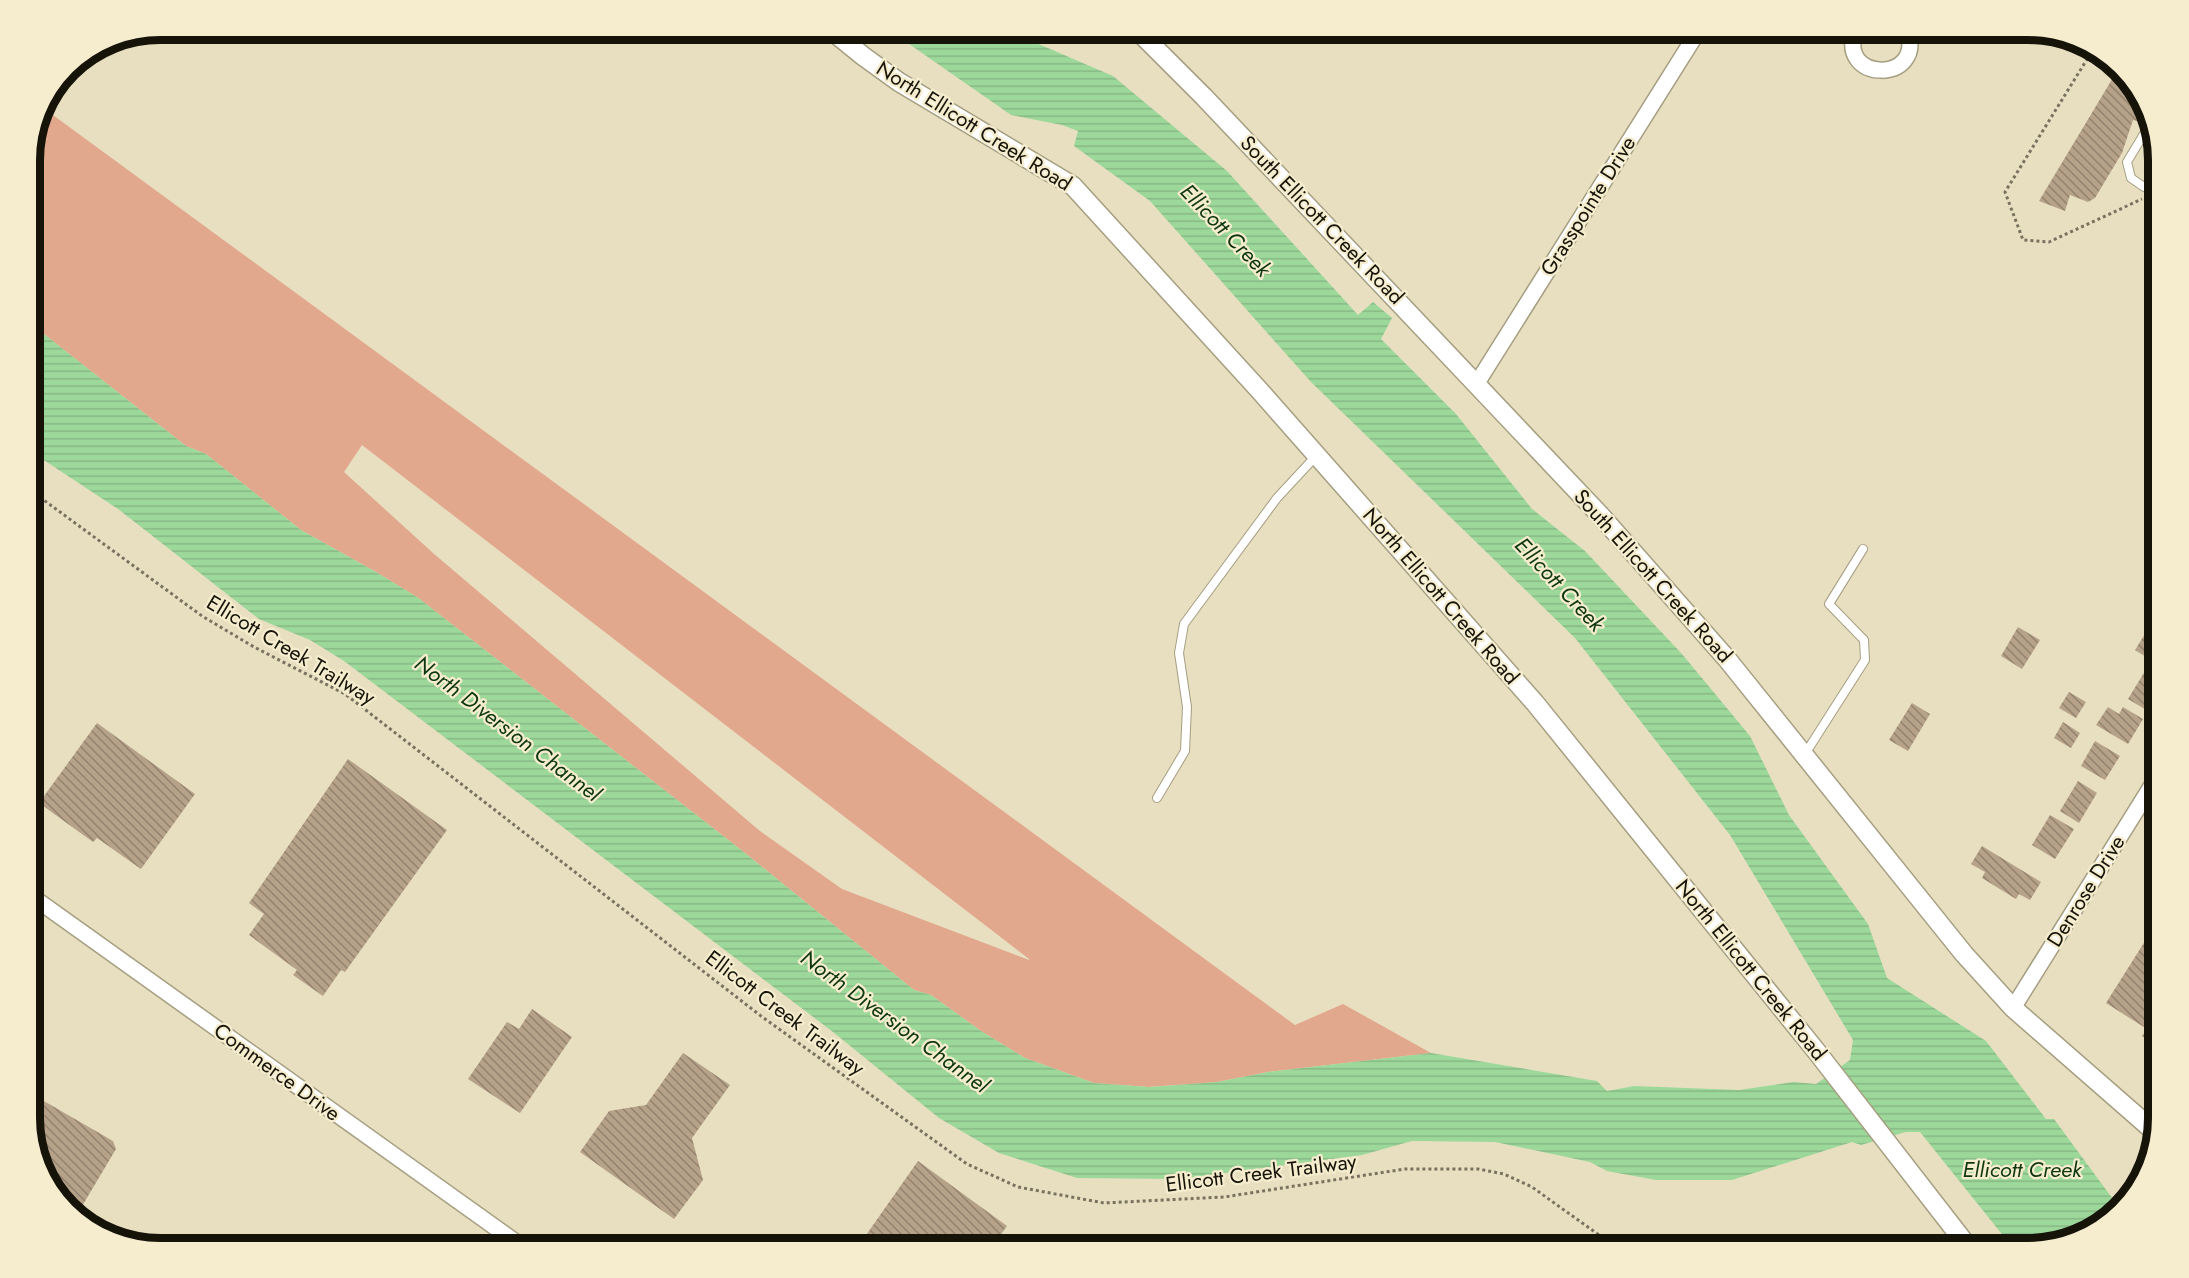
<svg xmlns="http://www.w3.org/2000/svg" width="2189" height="1278" font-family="Jost,sans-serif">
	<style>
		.grass { fill: #e2a88d; fill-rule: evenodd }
		.water { fill: url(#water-rules) }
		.building { fill: url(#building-back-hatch) }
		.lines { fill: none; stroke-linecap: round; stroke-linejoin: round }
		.service-casing { stroke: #a69e81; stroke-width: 10 }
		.minor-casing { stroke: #a69e81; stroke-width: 18 }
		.tertiary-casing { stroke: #a69e81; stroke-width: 21 }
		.path { stroke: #78725f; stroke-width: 3; stroke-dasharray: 3 3; stroke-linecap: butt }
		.service { stroke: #fff; stroke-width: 8 }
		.minor { stroke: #fff; stroke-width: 15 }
		.tertiary { stroke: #fff; stroke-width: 18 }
		.labels { text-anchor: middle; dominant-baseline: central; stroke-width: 4.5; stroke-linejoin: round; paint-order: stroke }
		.street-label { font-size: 21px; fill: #161309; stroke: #f5edce }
		.water-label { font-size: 22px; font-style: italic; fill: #0e3710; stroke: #f5edce }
		.rim { fill: none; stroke: #161309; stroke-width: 8 }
	</style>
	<defs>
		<pattern id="water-rules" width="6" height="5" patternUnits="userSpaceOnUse" patternTransform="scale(1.5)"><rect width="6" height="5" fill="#9dd89b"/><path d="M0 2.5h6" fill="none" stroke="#86b884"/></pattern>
		<pattern id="building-back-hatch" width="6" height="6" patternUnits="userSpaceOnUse" patternTransform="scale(1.5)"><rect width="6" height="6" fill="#b6a189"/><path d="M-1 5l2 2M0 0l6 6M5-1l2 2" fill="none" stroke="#93826e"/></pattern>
	</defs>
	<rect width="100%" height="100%" fill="#e8dfc1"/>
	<path class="grass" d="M42,107l1253,918 48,-21 88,49 -163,19 -51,10 -68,5 -55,-4 -69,-25 -44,-27 -50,-36 -17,-5 -169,-137 -328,-256 -41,-25 -75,-42 -95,-76 -20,-8 -156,-123v-171zM362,445l667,514v1l-187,-71 -82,-58 -327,-278 -89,-81z"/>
	<path class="water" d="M889,30h117l107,46 114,95 131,144 15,-13 19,16 -11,21 75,75 76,95 53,42 97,103 68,82 39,79 79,109 19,54 99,63 60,78h8l64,87 -24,24 -65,18h-16l-93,-116h-14l-45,13 -9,-3 -120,38h-76l-49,-9 -17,-9 -95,-20 -83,-1 -50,14 -183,24 -102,-1 -78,-25 -60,-35 -106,-86 -489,-371 -34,-21 -51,-21 -141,-110 -88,-58v-128l156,123 20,8 95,76 75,42 41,25 328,256 169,137 17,5 50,36 44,27 69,25 55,4 68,-5 51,-10 163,-19 166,28 10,10 27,-5 105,4 55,-8 22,2 34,-24 3,-20 -123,-205 -155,-197 -264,-256 -161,-181 -76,-55 4,-15 -16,-6 -51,-10z"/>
	<path class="building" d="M2117,71l24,24 6,17 -6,10 -8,-2 -11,33 -27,45 -7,4 -18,-7 -5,16 -26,-10z
		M2151,624l8,5v36l-24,-15z
		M2018,627l22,13 -18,29 -21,-13z
		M2145,671l14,9v14l-11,17 -20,-12z
		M2069,692l17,10 -10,16 -17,-10z
		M1912,703l18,11 -22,37 -19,-11z
		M2108,707l11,7 4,-7 20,12 -15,25 -32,-19z
		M2063,722l17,11 -9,15 -17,-10z
		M97,723l98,71 -54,75 -44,-31 -4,4 -54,-39z
		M2095,741l25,15 -15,24 -24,-14z
		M348,759l99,71 -102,142 -4,-2 -18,26 -30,-21 4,-5 -48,-35 15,-21 -15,-11z
		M2078,781l19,12 -18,30 -19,-12z
		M2050,815l24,14 -19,30 -23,-14z
		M1982,846l59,36 -11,18 -11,-6 -3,5 -34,-21 3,-6 -14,-8z
		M2152,930l7,5v112l-17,-11 5,-7 -41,-26z
		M532,1009l40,28 -52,76 -52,-34 39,-57 12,7z
		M683,1053l47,32 -38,53 11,42 -29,39 -94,-67 29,-41 37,-6z
		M30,1093l83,48 3,8 -38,64 -30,-30 -18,-57z
		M918,1161l89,65 -16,22h-134z"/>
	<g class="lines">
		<defs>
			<path id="service" d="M2150,124l-23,38 4,16 13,9 15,2
				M1805,754l60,-94 -1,-20 -35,-36 34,-55
				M1157,798l28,-47 2,-44 -8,-54 5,-29 93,-126 39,-42"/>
			<path id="minor" d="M1856,30c-21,53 71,54 51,0
				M1477,383l222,-353
				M30,895l494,353
				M2013,1008l146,-234"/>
			<path id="tertiary" d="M831,30l32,26 36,26 174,104 187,205 275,312 282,349 152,196
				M1137,30l67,67 397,419 126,143 237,295 49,54 142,124"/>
		</defs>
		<use href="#service" class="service-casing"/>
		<use href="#minor" class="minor-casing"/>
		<use href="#tertiary" class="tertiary-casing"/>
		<path class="path" d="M2094,48l-89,144 18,48 26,2 93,-43
			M30,490l172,126 52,31 91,47 416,322 206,148 51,23 86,16 120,-6 181,-28h73l26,5 28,13 85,61"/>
		<use href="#service" class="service"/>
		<use href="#minor" class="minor"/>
		<use href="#tertiary" class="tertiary"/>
	</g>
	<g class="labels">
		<g class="street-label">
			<text transform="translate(974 126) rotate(32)">North Ellicott Creek Road</text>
			<text transform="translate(1588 206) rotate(-58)">Grasspointe Drive</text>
			<text transform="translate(1322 220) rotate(46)">South Ellicott Creek Road</text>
			<text transform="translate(1653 576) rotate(48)">South Ellicott Creek Road</text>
			<text transform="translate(1441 596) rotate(49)">North Ellicott Creek Road</text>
			<text transform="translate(291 650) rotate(31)">Ellicott Creek Trailway</text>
			<text transform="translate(2086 891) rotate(-58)">Denrose Drive</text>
			<text transform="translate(1751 970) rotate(51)">North Ellicott Creek Road</text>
			<text transform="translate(785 1013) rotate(37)">Ellicott Creek Trailway</text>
			<text transform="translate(277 1072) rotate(36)">Commerce Drive</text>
			<text transform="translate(1261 1173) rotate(-7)">Ellicott Creek Trailway</text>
		</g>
		<g class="water-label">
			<text transform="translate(1226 230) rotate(46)">Ellicott Creek</text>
			<text transform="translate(1560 584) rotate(47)">Ellicott Creek</text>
			<text transform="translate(508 728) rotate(37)">North Diversion Channel</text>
			<text transform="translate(895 1021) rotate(36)">North Diversion Channel</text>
			<text x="2022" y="1169">Ellicott Creek</text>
		</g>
	</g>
	<path d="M0 0H2189V1278H0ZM160 40H2028A120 120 0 0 1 2148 160V1118A120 120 0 0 1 2028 1238H160A120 120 0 0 1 40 1118V160A120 120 0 0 1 160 40Z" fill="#f5edce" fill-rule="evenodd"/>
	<path class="rim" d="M160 40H2028A120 120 0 0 1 2148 160V1118A120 120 0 0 1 2028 1238H160A120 120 0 0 1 40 1118V160A120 120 0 0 1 160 40Z"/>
</svg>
